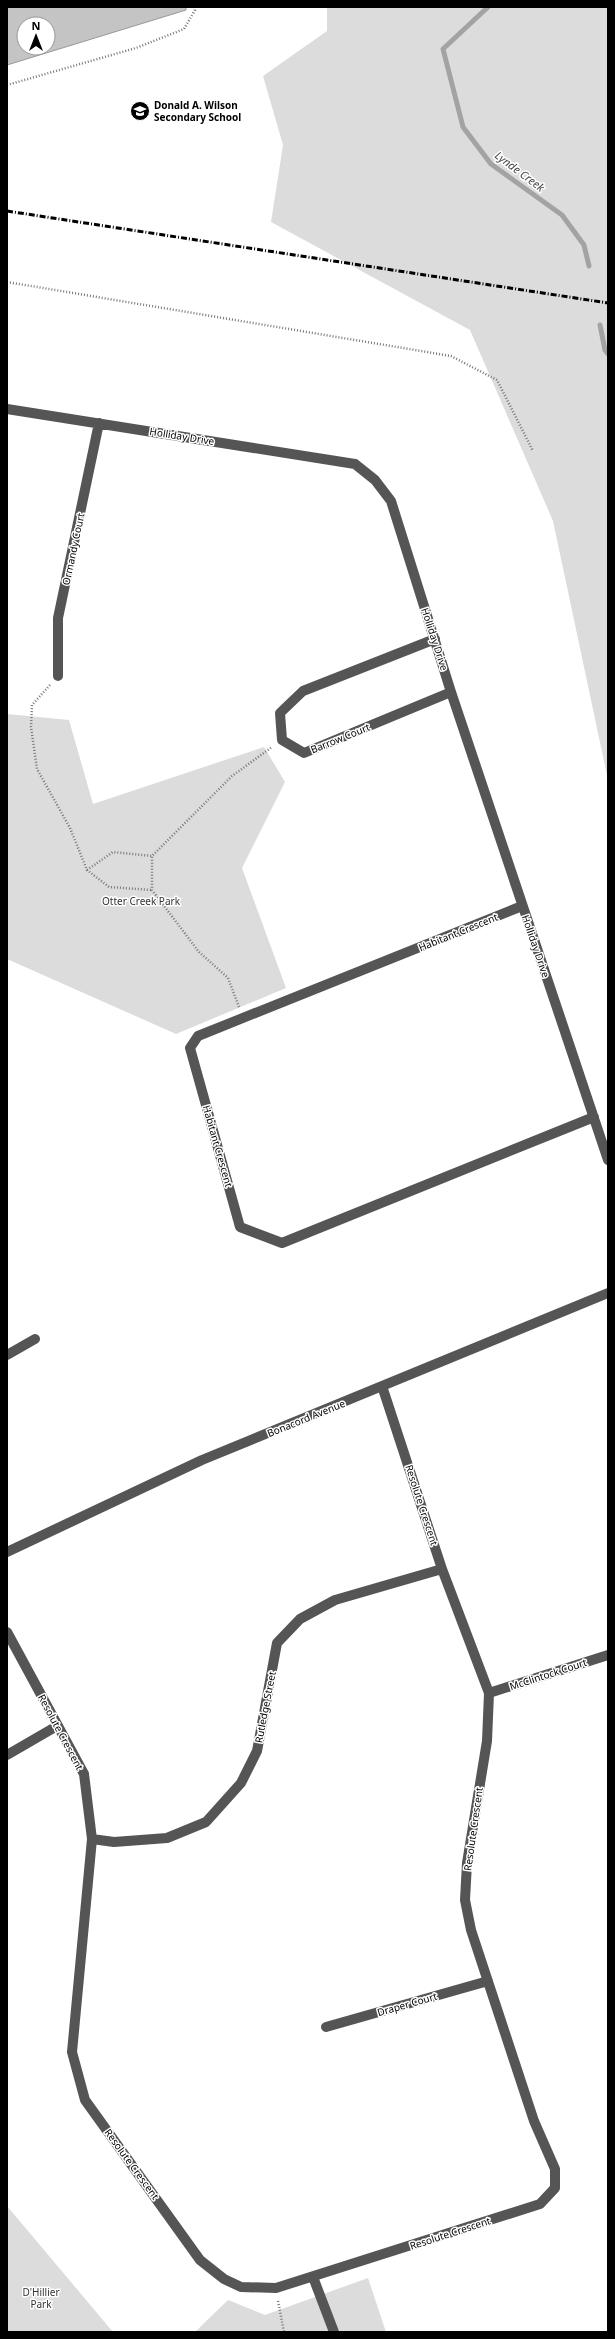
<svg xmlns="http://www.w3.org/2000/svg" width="615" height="2339" font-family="'Noto Sans',sans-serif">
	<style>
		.green { fill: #dcdcdc }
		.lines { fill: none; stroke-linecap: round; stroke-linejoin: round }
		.stream { stroke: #a3a3a3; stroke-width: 5 }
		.building { fill: #c4c4c4; stroke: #999; fill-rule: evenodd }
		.path { stroke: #777; stroke-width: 2.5; stroke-dasharray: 1 2; stroke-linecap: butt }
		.minor { stroke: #555; stroke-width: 10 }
		.rail { stroke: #000; stroke-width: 3; stroke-dasharray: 6 2 1 2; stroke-linecap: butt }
		.labels { text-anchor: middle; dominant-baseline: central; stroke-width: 3; stroke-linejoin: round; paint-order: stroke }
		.poi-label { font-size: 10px; font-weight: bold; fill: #000; stroke: #fff; text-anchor: start }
		.street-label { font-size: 10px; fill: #000; stroke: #fff }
		.park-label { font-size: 10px; fill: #333; stroke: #fff }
		.water-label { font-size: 11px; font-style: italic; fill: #444; stroke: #fff }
	</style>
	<rect width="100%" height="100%" fill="#fff"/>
	<path class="green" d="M327,7h281v773l-55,-259 -83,-191 -199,-108 12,-77 -20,-69 64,-45z
		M7,714l62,6 24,84 171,-57 21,35 -43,86 44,120 -110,46 -169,-75z
		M7,2206l106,126h-106z
		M368,2278l18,54h-191l33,-32 37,15z"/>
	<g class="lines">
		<path class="stream" d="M488,7l-45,42 20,78 28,37 71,51 22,30 5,21
			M600,325l5,25 3,4"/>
	</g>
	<path class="building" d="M7,7h179v3l-179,55zM24,24h24v24h-24z"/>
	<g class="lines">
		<path class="path" d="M7,85l129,-37 48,-19 11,-19 -1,-3
			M7,282l444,74 46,24 36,71
			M50,685l-18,20 -1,22 6,42 33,59 17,42 22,17 43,3
			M87,870l26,-18 39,4
			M239,1007l-11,-29 -29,-26 -47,-62v-34l80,-80 40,-29
			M278,2301l6,31"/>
		<path class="minor" d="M7,409l348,55 20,16 16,21 60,191 157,468
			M435,639l-132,52 -23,22 2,27 22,13 147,-61
			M58,676v-58l41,-195
			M522,906l-324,130 -8,12 50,179 42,16 312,-126
			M7,1355l28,-16
			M7,1552l195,-92 406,-167
			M7,1632l77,142 8,65 -20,213 13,48 115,160 24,19 17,8 35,1 264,-84 15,-16v-19l-21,-48 -63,-191 -6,-30 2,-37 20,-122 2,-48 -47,-124 -60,-183
			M489,1693l119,-38
			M7,1755l50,-29
			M92,1839l22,3 53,-4 39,-16 35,-39 16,-32 20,-108 23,-24 35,-19 107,-31
			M326,2027l162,-46
			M313,2277l21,55"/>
		<path class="rail" d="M7,211l601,92"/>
	</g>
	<defs>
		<symbol id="school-disc" viewBox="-11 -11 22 22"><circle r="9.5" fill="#000" stroke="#fff"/><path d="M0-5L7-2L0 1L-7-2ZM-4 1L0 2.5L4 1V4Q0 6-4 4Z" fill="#fff"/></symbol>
	</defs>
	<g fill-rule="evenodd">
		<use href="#school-disc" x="129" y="100" width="22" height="22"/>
	</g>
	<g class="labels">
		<g class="poi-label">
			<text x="154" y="105">Donald A. Wilson<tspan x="154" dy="12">Secondary School</tspan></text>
		</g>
		<g class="street-label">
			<text transform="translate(182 436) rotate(9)">Holliday Drive</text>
			<text transform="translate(73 549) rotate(-78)">Ormandy Court</text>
			<text transform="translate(435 639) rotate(72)">Holliday Drive</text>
			<text transform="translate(340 738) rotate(-22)">Barrow Court</text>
			<text transform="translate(458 932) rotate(-22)">Habitant Crescent</text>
			<text transform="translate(536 946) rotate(71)">Holliday Drive</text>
			<text transform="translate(218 1146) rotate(74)">Habitant Crescent</text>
			<text transform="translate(306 1418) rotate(-22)">Bonacord Avenue</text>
			<text transform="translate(422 1505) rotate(72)">Resolute Crescent</text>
			<text transform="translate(548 1674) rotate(-18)">McClintock Court</text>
			<text transform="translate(265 1707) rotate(-79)">Rutledge Street</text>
			<text transform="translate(61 1732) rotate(62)">Resolute Crescent</text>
			<text transform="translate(473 1829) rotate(-82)">Resolute Crescent</text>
			<text transform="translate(407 2004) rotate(-16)">Draper Court</text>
			<text transform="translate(132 2164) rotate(54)">Resolute Crescent</text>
			<text transform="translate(450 2233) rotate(-18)">Resolute Crescent</text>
		</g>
		<g class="park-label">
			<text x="141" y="901">Otter Creek Park</text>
			<text x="41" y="2292">D'Hillier<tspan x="41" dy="12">Park</tspan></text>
		</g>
		<g class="water-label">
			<text transform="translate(520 171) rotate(37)">Lynde Creek</text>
		</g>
	</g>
	<rect width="615" height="2339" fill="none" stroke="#000000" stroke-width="16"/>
	<g transform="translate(36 36)"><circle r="19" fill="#ffffff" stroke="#999999"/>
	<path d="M0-3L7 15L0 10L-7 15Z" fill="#000000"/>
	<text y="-6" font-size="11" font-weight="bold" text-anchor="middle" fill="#000000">N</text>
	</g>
</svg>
